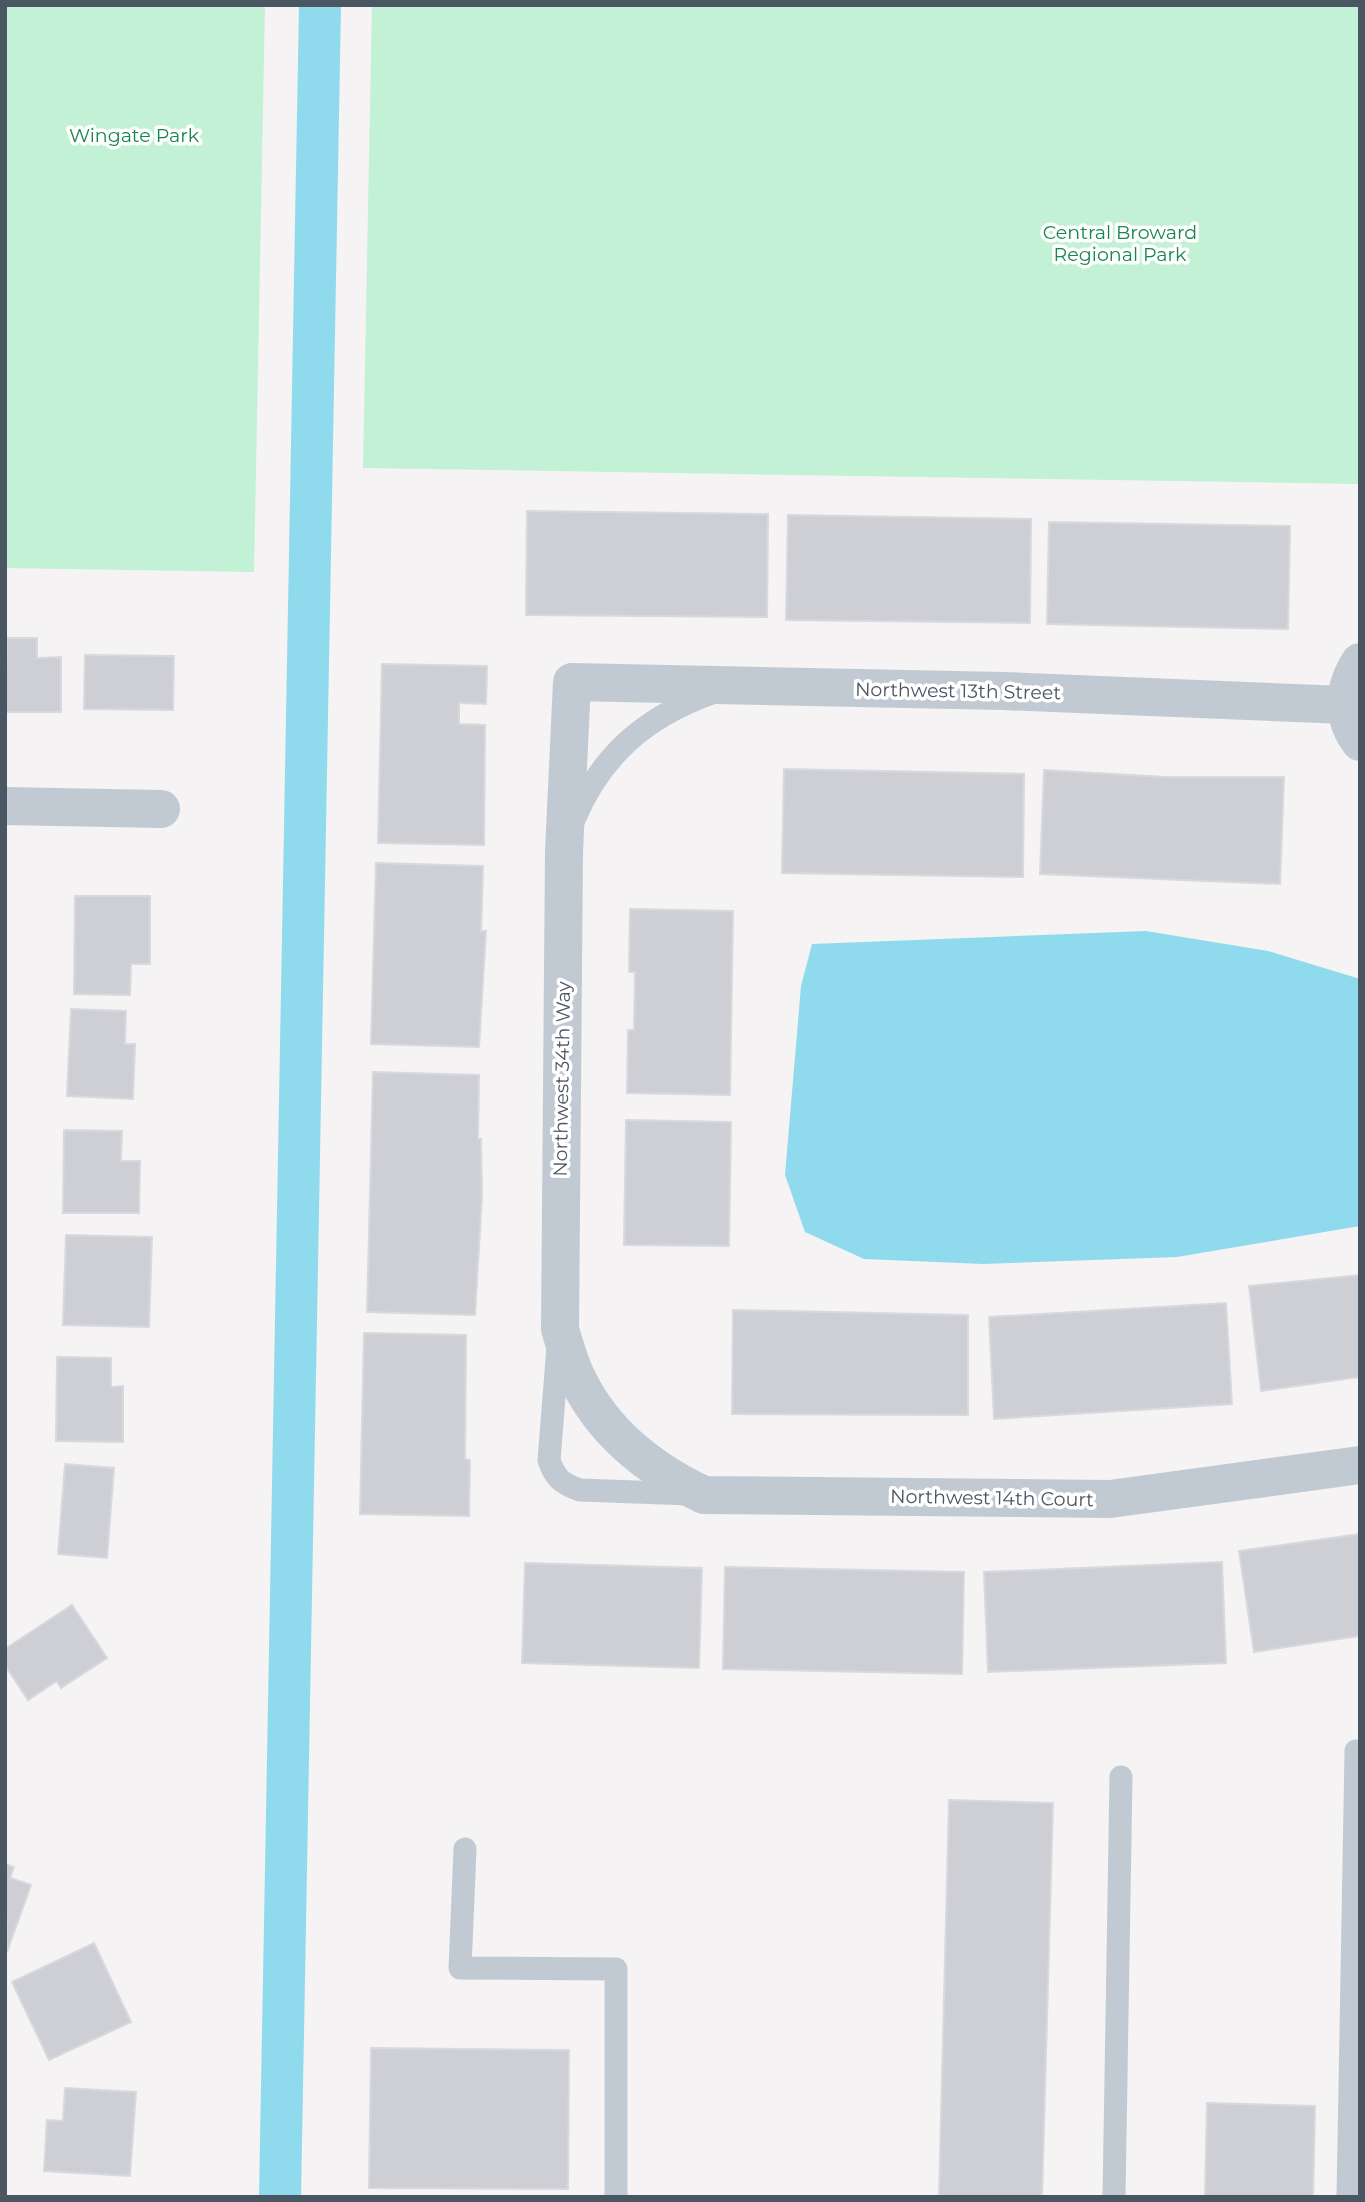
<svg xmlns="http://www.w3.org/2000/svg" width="1365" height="2202" font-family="Montserrat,sans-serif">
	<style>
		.green { fill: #c3f1d5 }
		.water { fill: #90daee }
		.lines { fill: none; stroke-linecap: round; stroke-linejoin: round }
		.canal { stroke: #90daee; stroke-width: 42 }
		.building { fill: #cdcfd5; stroke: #d7d9de; stroke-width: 2 }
		.service { stroke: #c1cad2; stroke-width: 23 }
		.minor { stroke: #c1cad2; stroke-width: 38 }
		.labels { text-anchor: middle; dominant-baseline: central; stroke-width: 7; stroke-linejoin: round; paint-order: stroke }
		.park-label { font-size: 19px; fill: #17864f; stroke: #fff }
		.street-label { font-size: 19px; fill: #4a5661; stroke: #fff }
	</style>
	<rect width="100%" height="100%" fill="#f5f3f3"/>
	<path class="green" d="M5,5h260l-11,567 -249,-4z
		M372,5h988v479l-997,-16z"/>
	<path class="water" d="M1146,931l122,20 92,28v247l-183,31 -194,7 -119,-5 -59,-27 -20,-57 16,-189 11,-42z"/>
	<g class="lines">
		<path class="canal" d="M280,2197l40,-2192"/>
	</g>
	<path class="building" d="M527,511l241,3 -1,103 -241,-2z
		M788,515l243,4 -1,104 -244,-3z
		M1049,522l241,4 -2,103 -241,-5z
		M7,638h30v20l24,-1v55h-56z
		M85,655l89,1 -1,54 -89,-1z
		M382,664l105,2 -1,38 -27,-1v21l26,1 -1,120 -106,-2z
		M784,769l240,5 -1,103 -241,-4z
		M1044,770l121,7h119l-4,107 -240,-10z
		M376,863l107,3 -2,65h5l-7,116 -108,-3z
		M75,896h75v68h-19l-1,31 -56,-1z
		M630,909l103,2 -3,184 -103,-2 1,-63h6l1,-58h-6z
		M71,1009l55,2 -1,33h10l-2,55 -66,-3z
		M373,1072l106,3 -1,64h3l1,57 -7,119 -108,-3z
		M626,1120l105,2 -2,124 -105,-1z
		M64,1130l58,1 -1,30h19l-1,52h-76z
		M66,1235l86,2 -3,90 -86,-2z
		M1360,1275v102l-99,14 -12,-105z
		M1226,1303l6,101 -238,15 -5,-102z
		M733,1310l235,5v100l-236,-1z
		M364,1333l102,2 -1,124 5,1 -1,56 -109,-2z
		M57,1357l54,1v29l12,-1v56l-67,-1z
		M65,1464l49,4 -7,90 -49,-4z
		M1360,1534v102l-106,16 -15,-101z
		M1222,1562l4,101 -238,9 -4,-100z
		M525,1563l177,5 -3,100 -177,-5z
		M725,1567l239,5 -2,102 -239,-5z
		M72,1605l35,53 -46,30 -4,-7 -29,19 -23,-35v-16z
		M949,1800l104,3 -11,394h-103z
		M5,1864l9,3 -4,11 21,7 -24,67z
		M94,1943l37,79 -82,38 -37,-78z
		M371,2048l198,2 -1,139 -199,-1z
		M65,2088l71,4 -6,84 -86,-5 3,-51 16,1z
		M1207,2103l108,3 -2,91h-108z"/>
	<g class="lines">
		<path class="service" d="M573,822c27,-66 72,-105 139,-129
			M558,1347l-9,113c6,18 13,24 31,30l110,4
			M465,1849l-5,119 156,1v228
			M1114,2197l7,-420
			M1348,2197l8,-446"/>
		<path class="minor" d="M1360,662c-17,26 -19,55 0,80
			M1345,705l-342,-14 -431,-9 -8,170 -4,477c5,17 10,36 18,51 26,53 73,90 126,115l406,4 250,-34
			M5,806l156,3"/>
	</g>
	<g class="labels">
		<g class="park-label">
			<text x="134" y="135">Wingate Park</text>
			<text x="1120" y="232">Central Broward<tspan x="1120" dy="22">Regional Park</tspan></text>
		</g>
		<g class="street-label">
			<text transform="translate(958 691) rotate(1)">Northwest 13th Street</text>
			<text transform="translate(562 1079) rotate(-89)">Northwest 34th Way</text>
			<text transform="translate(992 1498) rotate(1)">Northwest 14th Court</text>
		</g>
	</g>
	<rect width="1365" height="2202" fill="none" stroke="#4a5661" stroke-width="14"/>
</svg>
